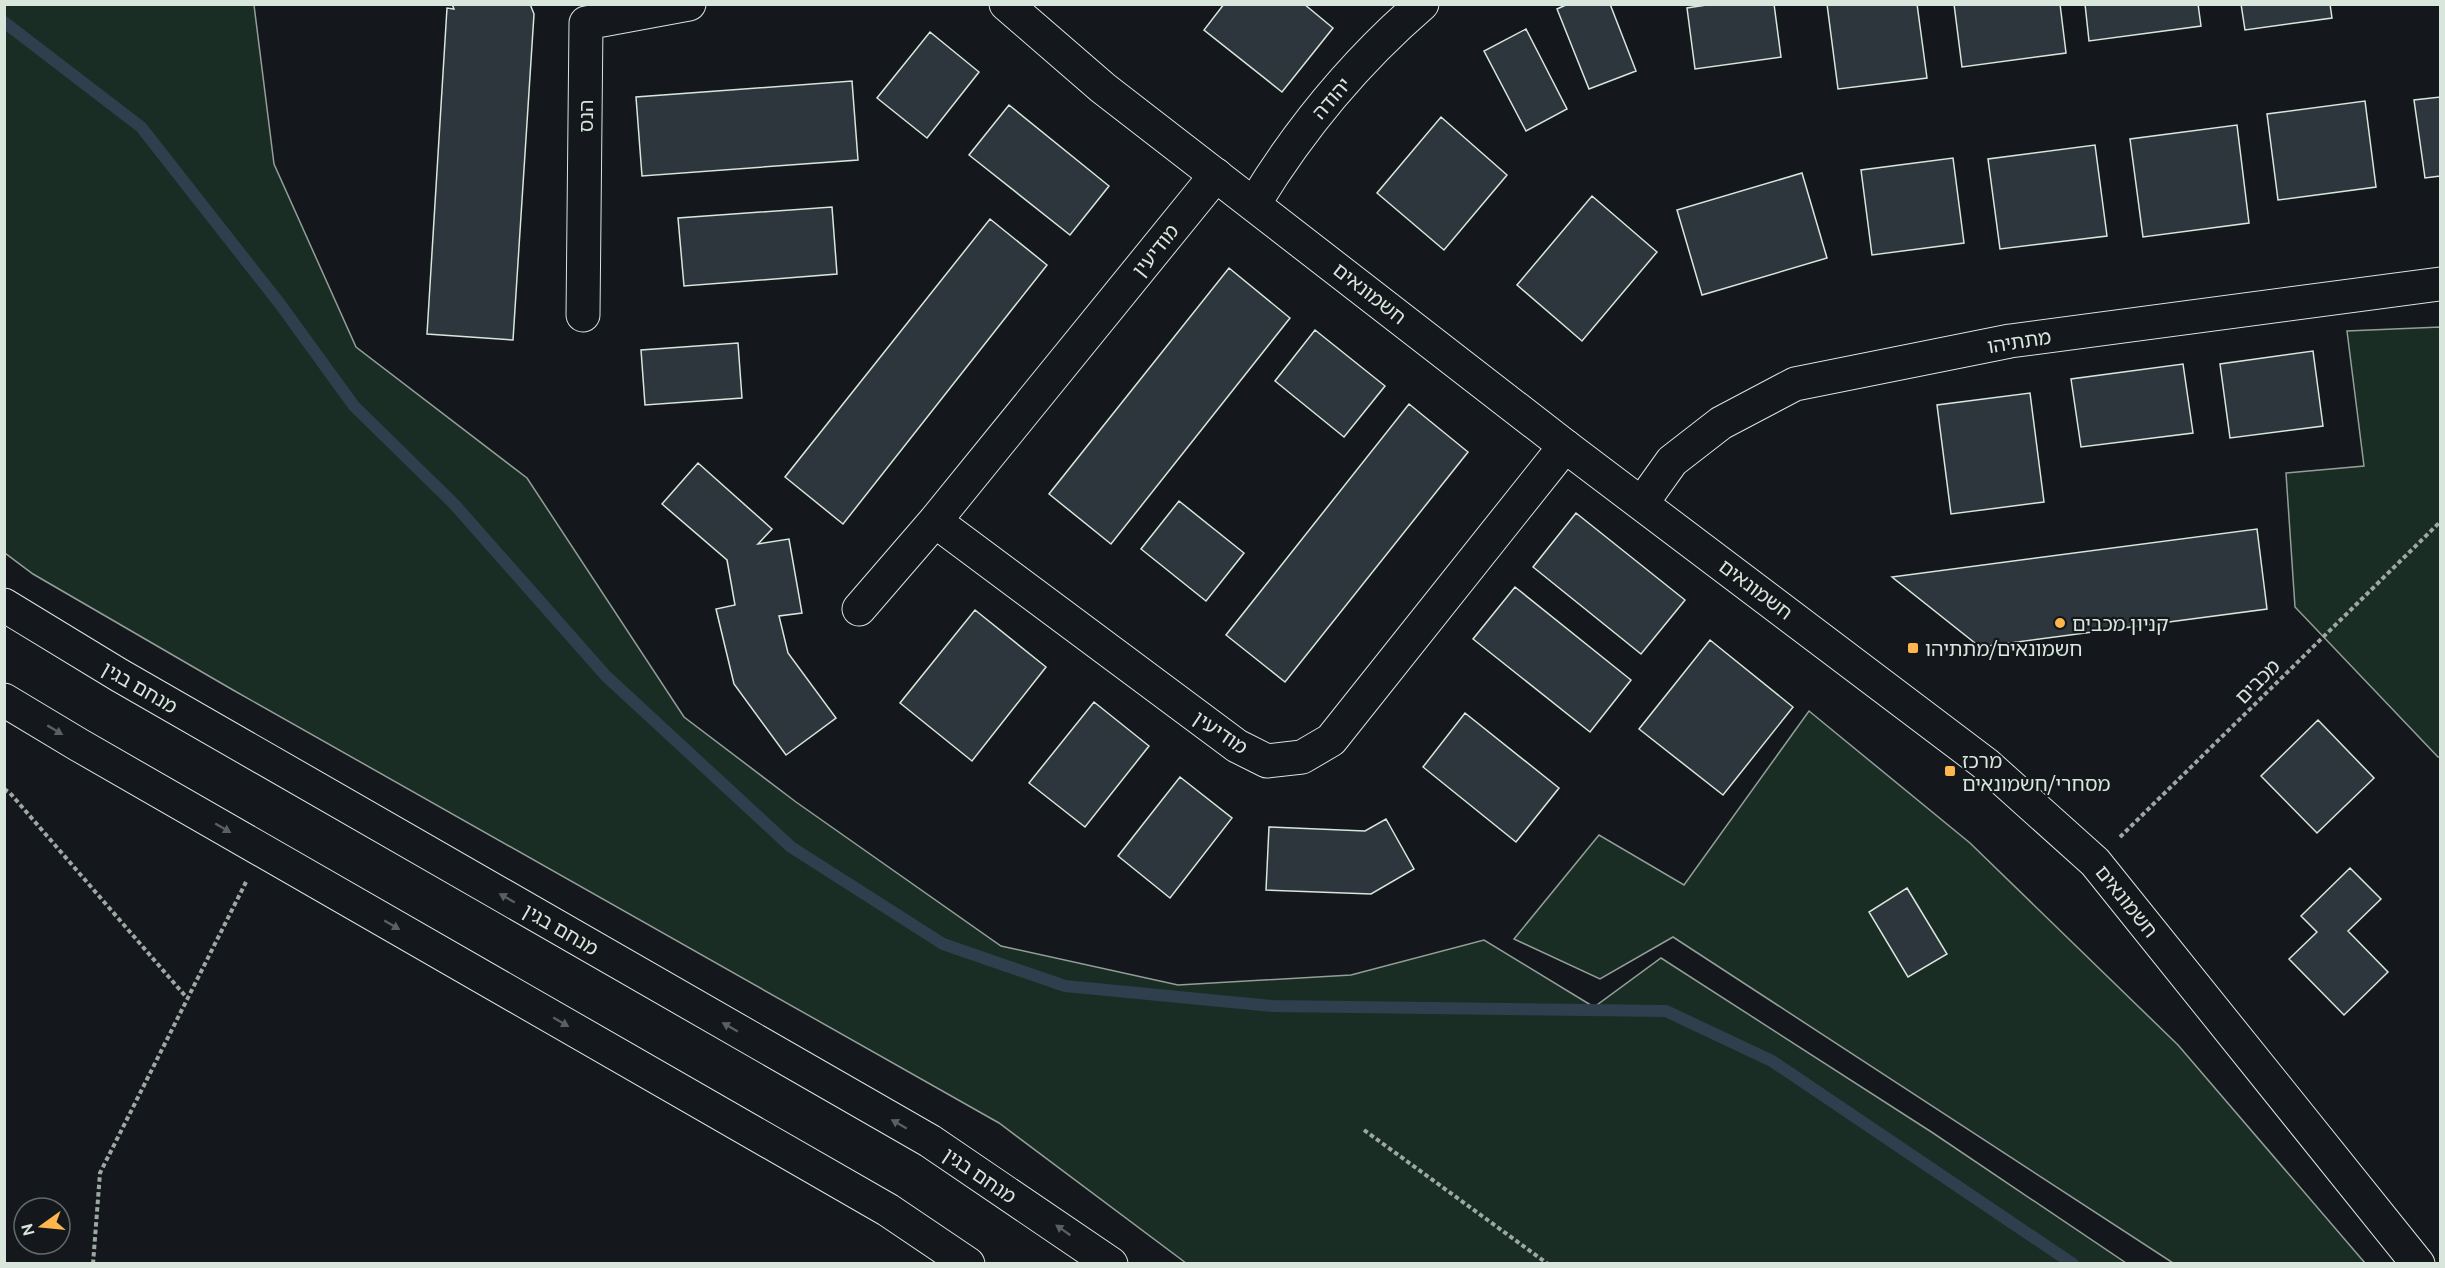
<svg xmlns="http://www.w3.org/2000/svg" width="2445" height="1268" font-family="Ubuntu,'Noto Sans Hebrew',sans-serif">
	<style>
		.green { fill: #1a2d24; stroke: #939e99; stroke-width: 1.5 }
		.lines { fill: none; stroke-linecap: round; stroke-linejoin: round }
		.stream { stroke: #2f3f4d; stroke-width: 12 }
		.building { fill: #2c363c; stroke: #d8e6dc; stroke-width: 1.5 }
		.street-casing { stroke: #d8e6dc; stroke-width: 35 }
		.secondary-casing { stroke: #d8e6dc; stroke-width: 35 }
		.path { stroke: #9da8a2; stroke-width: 4; stroke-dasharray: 4.5 3; stroke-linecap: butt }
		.street { stroke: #14181c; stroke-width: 33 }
		.secondary { stroke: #14181c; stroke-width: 33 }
		.oneway { fill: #59605f }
		.poi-dot { fill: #ffb74d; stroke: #14181c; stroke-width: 2 }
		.labels { text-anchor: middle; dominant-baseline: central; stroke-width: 4.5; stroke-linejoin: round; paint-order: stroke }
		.street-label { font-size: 20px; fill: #d8e6dc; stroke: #14181c }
		.poi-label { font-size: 20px; fill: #d8e6dc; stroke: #14181c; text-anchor: start }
	</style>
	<rect width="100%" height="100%" fill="#14181c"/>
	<path class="green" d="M5,4l249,1 20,159 82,183 171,131 157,239 112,85 205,144 177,39 173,-10 133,-35 110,67 67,-49 272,175 193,130h-940l-187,-140 -766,-433 -200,-116 -28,-21z
		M2440,327v430h-2l-143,-150 -9,-134 78,-7 -17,-135z
		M1809,711l161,132 208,202 187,218h-192l-500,-326 -73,42 -86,-40 85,-104 85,50z"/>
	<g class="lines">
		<path class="stream" d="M4,22l137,105 139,177 74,102 100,98 152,172 185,171 152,97 122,42 208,20 393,5 106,50 301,203"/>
	</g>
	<path class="building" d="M452,4h78l4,10 -21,326 -86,-6 20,-326 7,1z
		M1224,4h80l29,24 -51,64 -78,-62z
		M1568,4h42l26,67 -47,18 -32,-80z
		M1713,4h61l7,53 -86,12 -8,-61z
		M1827,4h90l10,74 -89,11z
		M1954,4h106l6,49 -104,14z
		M2085,4h113l3,22 -112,15z
		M2241,4h89l2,14 -87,12z
		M1526,29l41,80 -41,22 -42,-80z
		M930,32l49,40 -52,66 -50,-40z
		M852,81l6,79 -216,16 -6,-79z
		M2440,97v79l-15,2 -11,-78z
		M2365,101l11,86 -98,13 -11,-86z
		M1009,105l100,81 -39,49 -101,-80z
		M1441,117l66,58 -63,75 -67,-57z
		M2237,125l12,98 -106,14 -13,-98z
		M2095,145l12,91 -107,13 -12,-90z
		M1953,158l11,85 -92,12 -11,-85z
		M1802,173l25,85 -125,37 -25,-85z
		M1592,196l65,56 -75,89 -65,-56z
		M832,207l5,67 -153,12 -6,-68z
		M990,219l57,46 -204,259 -58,-47z
		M1229,268l61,50 -179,226 -62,-50z
		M1315,330l70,56 -41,51 -69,-56z
		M738,343l4,55 -97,7 -4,-55z
		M2313,351l10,75 -93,12 -10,-74z
		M2183,364l10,69 -112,14 -10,-68z
		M2030,393l14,109 -93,12 -14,-109z
		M1409,404l59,48 -183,230 -59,-47z
		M698,463l74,66 -14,15 31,-5 13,74 -23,3 9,37 48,65 -50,37 -52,-71 -18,-75 19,-4 -8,-45 -65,-56z
		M1179,501l65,52 -38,48 -65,-52z
		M1576,513l109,87 -44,54 -108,-87z
		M2257,529l10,80 -287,38 -88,-70z
		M1515,587l116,93 -41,52 -117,-93z
		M975,610l71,57 -74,94 -72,-58z
		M1710,640l83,67 -70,88 -84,-66z
		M1094,702l55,44 -64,81 -56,-44z
		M1465,713l94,75 -43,54 -93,-75z
		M2318,720l56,58 -57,55 -56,-57z
		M1180,777l52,41 -62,80 -52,-42z
		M1386,819l28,50 -43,25 -105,-4 3,-63 96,4z
		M2350,868l31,31 -33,32 40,41 -44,43 -55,-56 28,-27 -16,-16z
		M1907,888l40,66 -39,23 -39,-65z"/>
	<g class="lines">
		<defs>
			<path id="street" d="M1254,204c45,-74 102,-143 168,-200
				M583,315l3,-292 103,-19
				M1642,503l30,-42 49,-38 74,-39 215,-43 430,-57
				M935,521l302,225 30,15 35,-4 29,-17 234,-294
				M859,609l76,-88 281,-346"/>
			<path id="secondary" d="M1006,4l97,84 462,358 422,319 108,97 323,402
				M4,605l115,70 811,466 181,123
				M4,700l75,45 809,465 80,54"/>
		</defs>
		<use href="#street" class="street-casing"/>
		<use href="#secondary" class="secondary-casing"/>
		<path class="path" d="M4,789l6,4 177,205
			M2120,837l320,-315
			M1364,1130l184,134
			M93,1264l7,-91 146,-291"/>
		<use href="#street" class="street"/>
		<use href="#secondary" class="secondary"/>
	</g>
	<defs><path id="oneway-solid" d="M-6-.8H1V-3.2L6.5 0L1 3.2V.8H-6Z" transform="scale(1.5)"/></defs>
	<g class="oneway">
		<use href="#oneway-solid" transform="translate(55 730) rotate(31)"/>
		<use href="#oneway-solid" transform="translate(223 828) rotate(30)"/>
		<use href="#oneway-solid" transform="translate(507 898) rotate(-150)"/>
		<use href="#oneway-solid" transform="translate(392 925) rotate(30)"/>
		<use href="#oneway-solid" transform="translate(561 1022) rotate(30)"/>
		<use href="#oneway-solid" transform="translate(730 1027) rotate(-150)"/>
		<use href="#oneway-solid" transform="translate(899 1124) rotate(-150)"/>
		<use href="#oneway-solid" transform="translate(1063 1230) rotate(-145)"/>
	</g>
	<g class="poi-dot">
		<circle cx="2060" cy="623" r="6"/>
		<rect x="1907" y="642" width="12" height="12" rx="3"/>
		<rect x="1944" y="765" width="12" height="12" rx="3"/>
	</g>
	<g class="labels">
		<g class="street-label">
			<text transform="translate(1331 98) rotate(-49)">יהודה</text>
			<text transform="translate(585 116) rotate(-90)">הנס</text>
			<text transform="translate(1155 250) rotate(-51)">מודיעין</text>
			<text transform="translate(1370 293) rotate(38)">חשמונאים</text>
			<text transform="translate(2019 341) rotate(-9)">מתתיהו</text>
			<text transform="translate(1756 589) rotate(37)">חשמונאים</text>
			<text transform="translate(2257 681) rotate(-45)">מכבים</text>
			<text transform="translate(140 687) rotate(30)">מנחם בגין</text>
			<text transform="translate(1221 732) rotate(34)">מודיעין</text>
			<text transform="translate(2127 901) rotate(51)">חשמונאים</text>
			<text transform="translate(561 929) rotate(30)">מנחם בגין</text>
			<text transform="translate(980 1175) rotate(34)">מנחם בגין</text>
		</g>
		<g class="poi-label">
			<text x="2072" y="623">קניון מכבים</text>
			<text x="1925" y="648">חשמונאים/מתתיהו</text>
			<text x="1962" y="760">מרכז<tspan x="1962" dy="23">מסחרי/חשמונאים</tspan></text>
		</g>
	</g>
	<rect width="2445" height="1268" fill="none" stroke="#d8e6dc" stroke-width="12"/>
	<g transform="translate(42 1226) rotate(255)"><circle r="28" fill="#14181c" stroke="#626a69" stroke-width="1.5"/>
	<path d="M0-4.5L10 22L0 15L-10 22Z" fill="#ffb74d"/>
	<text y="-9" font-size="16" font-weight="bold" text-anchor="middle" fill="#d8e6dc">N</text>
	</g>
</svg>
